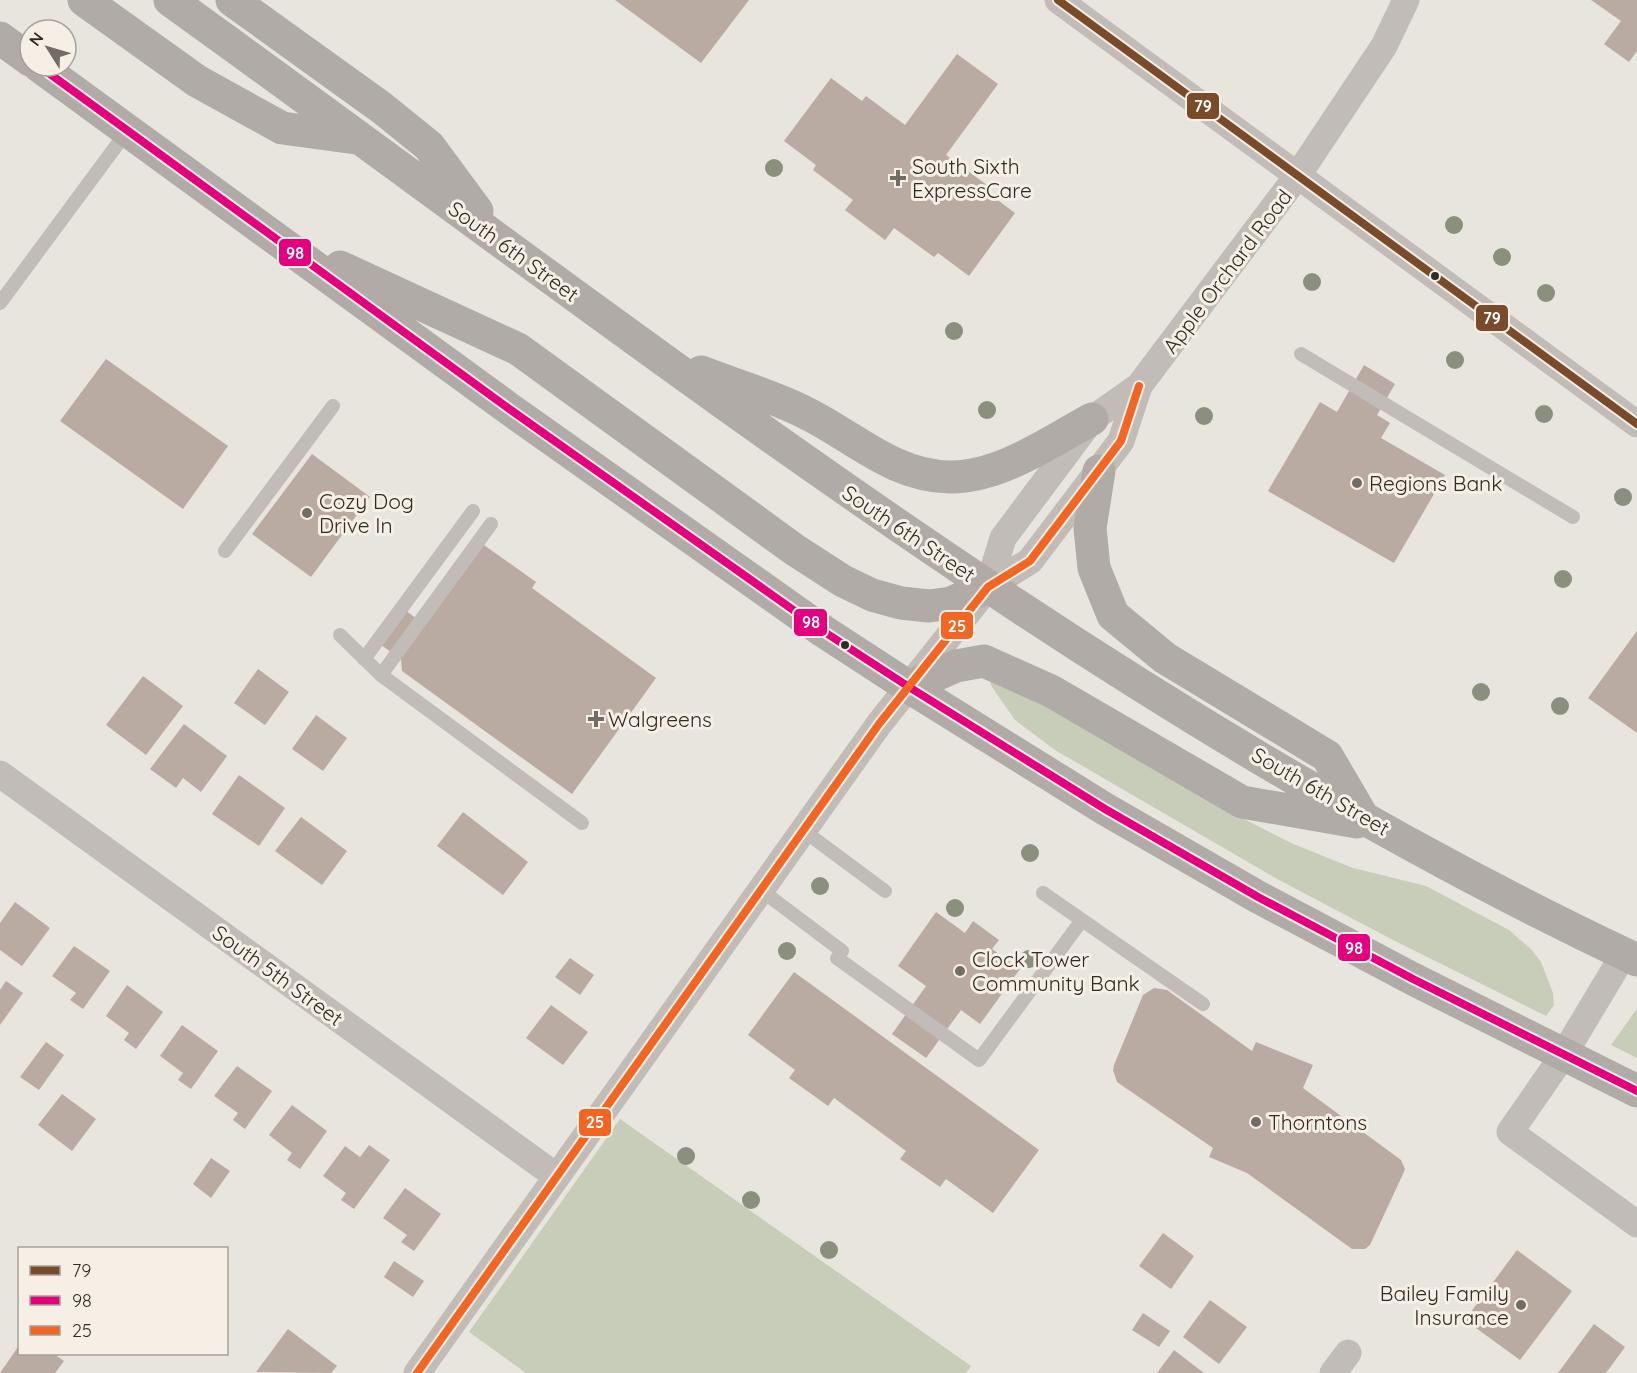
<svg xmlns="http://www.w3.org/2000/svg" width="1637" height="1373" font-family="Quicksand,sans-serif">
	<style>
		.green { fill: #c8cdba }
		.building { fill: #baaba2 }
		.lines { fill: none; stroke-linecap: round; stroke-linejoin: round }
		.lane { stroke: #c1bcb7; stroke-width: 14 }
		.street { stroke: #c1bcb7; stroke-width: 27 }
		.primary { stroke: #b0aba6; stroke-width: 33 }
		.bus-1-casing { stroke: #f6efe5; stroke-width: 12 }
		.bus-2-casing { stroke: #f6efe5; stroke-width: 12 }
		.bus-3-casing { stroke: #f6efe5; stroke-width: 12 }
		.bus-1 { stroke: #7a4b2a; stroke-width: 8 }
		.bus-2 { stroke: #e5007d; stroke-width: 8 }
		.bus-3 { stroke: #f26522; stroke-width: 8 }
		.tree { fill: #8a907d }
		.poi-dot { fill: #716c66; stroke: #f6efe5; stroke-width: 2 }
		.bus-dot { fill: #312b26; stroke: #f6efe5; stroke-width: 2 }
		.labels { text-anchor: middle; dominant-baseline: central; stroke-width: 6; stroke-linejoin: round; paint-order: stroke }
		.poi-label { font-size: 21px; fill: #312b26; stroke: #f6efe5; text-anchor: start }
		.street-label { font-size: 21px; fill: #312b26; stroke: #f6efe5 }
		.line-badge { stroke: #f6efe5; stroke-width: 2 }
		.badge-label { font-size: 16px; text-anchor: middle; font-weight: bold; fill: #fff }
	</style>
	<rect width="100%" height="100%" fill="#e8e4de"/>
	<path class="green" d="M994,679h5l227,131 65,33 62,25 73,18 83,44 22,19 10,13 12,31 1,12 -8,11 -151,-75 -116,-61 -224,-130 -40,-30 -23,-33 -2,-5z
		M1636,1010h1v48l-26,-13z
		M620,1119l351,247 -5,7h-440l-57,-41z"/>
	<path class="building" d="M615,0h134l-48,63z
		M1591,0h46v51l-8,11 -25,-18 17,-23z
		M957,54l41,30 -52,71 41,30 -3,5 31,23 -46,63 -31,-23 -4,4 -40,-29 -9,12 -40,-30 8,-10 -40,-30 3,-5 -32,-24 47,-63 31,23 4,-5 39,29z
		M106,359l122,87 -45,63 -123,-88z
		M1364,365l31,19 -18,31 13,8 -9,15 64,37 -51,88 -126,-72 52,-89 17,10z
		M312,454l58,43 -59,80 -59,-43z
		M484,545l52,37 -4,6 124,90 -84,116 -170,-123 -1,-12 -20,-14 24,-35 20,15z
		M1637,631v102l-49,-35z
		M258,669l31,23 -24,33 -31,-22z
		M143,676l40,30 -37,49 -40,-30z
		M316,715l31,23 -24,33 -31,-22z
		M184,724l43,32 -26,36 -18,-14 -7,10 -26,-19z
		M239,775l46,33 -26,38 -47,-32z
		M463,812l65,50 -25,33 -66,-49z
		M301,817l46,34 -25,34 -47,-34z
		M15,902l35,26 -28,38 -22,-16v-27z
		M936,912l29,21 8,-12 26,19 -7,9 28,20 -40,55 -19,-14 -35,48 -34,-24 34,-48 -28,-20z
		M74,946l36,25 -27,38 -13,-9 6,-7 -24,-17z
		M570,958l24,17 -14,20 -25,-18z
		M794,972l245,178 -46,63 -47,-34 -6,8 -40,-28 6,-8 -72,-53 -6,8 -39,-28 6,-8 -47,-35z
		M6,981l17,12 -23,32v-35z
		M127,985l36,27 -27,37 -12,-9 5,-7 -23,-17z
		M1154,988l13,2 85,61 4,-9 57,23 -10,23 98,72 4,9 -2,5 -33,71 -5,4h-13l-105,-76 -38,-16 4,-9 -96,-66 -4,-12 1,-5 29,-70z
		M551,1005l37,27 -25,33 -37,-27z
		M182,1025l36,26 -27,38 -13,-9 5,-7 -23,-17z
		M46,1042l18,13 -25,35 -19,-13z
		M237,1066l35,25 -27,38 -12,-9 5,-7 -24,-17z
		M62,1094l34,25 -24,32 -34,-26z
		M292,1105l35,26 -27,38 -13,-9 5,-7 -23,-18z
		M369,1145l21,15 -36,49 -13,-9 5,-7 -23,-17 22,-30 15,11z
		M211,1158l19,13 -19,27 -18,-14z
		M405,1188l36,26 -27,37 -13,-9 6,-7 -24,-17z
		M1163,1233l31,23 -23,33 -32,-23z
		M1517,1250l55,41 -52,69 -55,-40z
		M394,1261l30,20 -11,16 -29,-20z
		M1210,1300l37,27 -28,37 -36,-27z
		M1143,1313l27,18 -11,16 -27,-17z
		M1594,1324l31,23 -19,26h-48z
		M288,1329l49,37 -6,7 -75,-1z
		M20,1344v10h34l10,7 -9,12h-55z
		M1174,1350l30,23h-47z"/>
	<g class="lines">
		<path class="lane" d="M0,303l128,-173
			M1301,354l272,163
			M225,551l108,-145
			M340,635l41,40 201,148
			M364,659l109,-148
			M381,675l110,-151
			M804,831l81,60
			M761,890l81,61
			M1043,893l160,111
			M837,958l142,102 103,-140"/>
		<path class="street" d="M1058,0l579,424
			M988,587l15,-49 89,-119 47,-33 159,-211 86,-129 22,-46
			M0,774l556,402
			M1624,954l-60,100 -54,78 127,92
			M417,1373l462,-649 109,-137 42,-26 91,-120 18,-55
			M1333,1373l15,-20"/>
		<path class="primary" d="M84,0l113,81 85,47 74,10
			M170,0c474,341 935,710 1467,960
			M232,0l150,108 47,38 48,65
			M0,38l30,22
			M39,66l469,342 315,223 86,56 196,122 153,88 155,82 224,112
			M340,267l178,82 277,201 48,31 29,14 29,8 28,3 22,-3 37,-16
			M701,372c34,13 71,24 103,40 48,23 88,64 145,65 50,1 101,-35 143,-58
			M1099,471l-9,57 4,40 19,47 52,43 162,98 34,58
			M909,687l47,-21 28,-5 67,30 191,111 115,20"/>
		<defs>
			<path id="bus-1" d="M1058,0l579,424"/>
			<path id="bus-2" d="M39,66l469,342 315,223 86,56 196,122 153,88 155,82 224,112"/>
			<path id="bus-3" d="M417,1373l462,-649 109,-137 42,-26 91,-120 18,-55"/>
		</defs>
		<use href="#bus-1" class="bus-1-casing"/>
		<use href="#bus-2" class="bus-2-casing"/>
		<use href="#bus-3" class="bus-3-casing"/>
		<use href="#bus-1" class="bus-1"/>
		<use href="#bus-2" class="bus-2"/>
		<use href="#bus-3" class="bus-3"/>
	</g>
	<g class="tree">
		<circle cx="774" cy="168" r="9"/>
		<circle cx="1454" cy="225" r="9"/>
		<circle cx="1502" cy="257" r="9"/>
		<circle cx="1312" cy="282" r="9"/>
		<circle cx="1546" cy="293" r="9"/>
		<circle cx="954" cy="331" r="9"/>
		<circle cx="1455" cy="360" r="9"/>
		<circle cx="987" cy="410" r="9"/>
		<circle cx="1544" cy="414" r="9"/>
		<circle cx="1204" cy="416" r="9"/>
		<circle cx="1623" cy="497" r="9"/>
		<circle cx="1563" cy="579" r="9"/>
		<circle cx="1481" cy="692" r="9"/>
		<circle cx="1560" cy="706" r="9"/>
		<circle cx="1030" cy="853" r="9"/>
		<circle cx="820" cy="886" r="9"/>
		<circle cx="955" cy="908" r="9"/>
		<circle cx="787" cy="951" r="9"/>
		<circle cx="1029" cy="959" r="9"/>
		<circle cx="686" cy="1156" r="9"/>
		<circle cx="751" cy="1200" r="9"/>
		<circle cx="829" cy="1250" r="9"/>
	</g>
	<g class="poi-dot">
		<path d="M895 169h6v6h6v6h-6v6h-6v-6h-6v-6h6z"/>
		<circle cx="1357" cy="483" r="6"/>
		<circle cx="307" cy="513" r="6"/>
		<path d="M593 710h6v6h6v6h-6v6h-6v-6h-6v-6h6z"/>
		<circle cx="960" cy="971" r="6"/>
		<circle cx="1256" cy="1122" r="6"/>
		<circle cx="1521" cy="1305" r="6"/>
	</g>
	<g class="bus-dot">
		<circle cx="1435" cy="276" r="5"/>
		<circle cx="845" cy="645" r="5"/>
	</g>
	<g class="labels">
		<g class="poi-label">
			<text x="912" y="166">South Sixth<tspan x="912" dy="24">ExpressCare</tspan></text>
			<text x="1369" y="483">Regions Bank</text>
			<text x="319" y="501">Cozy Dog<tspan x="319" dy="24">Drive In</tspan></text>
			<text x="608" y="719">Walgreens</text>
			<text x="972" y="959">Clock Tower<tspan x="972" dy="24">Community Bank</tspan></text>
			<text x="1268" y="1122">Thorntons</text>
			<text x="1509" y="1293" text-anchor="end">Bailey Family<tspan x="1509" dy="24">Insurance</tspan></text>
		</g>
		<g class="street-label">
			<text transform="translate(514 251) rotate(36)">South 6th Street</text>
			<text transform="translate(1227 271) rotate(-53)">Apple Orchard Road</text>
			<text transform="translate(909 533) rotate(34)">South 6th Street</text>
			<text transform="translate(1321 791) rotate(30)">South 6th Street</text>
			<text transform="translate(278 975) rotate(36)">South 5th Street</text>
		</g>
	</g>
	<g class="line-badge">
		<rect x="1186" y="92" width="34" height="28" rx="6" fill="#7a4b2a"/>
		<rect x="278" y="238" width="34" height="29" rx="6" fill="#e5007d"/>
		<rect x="1475" y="304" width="34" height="28" rx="6" fill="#7a4b2a"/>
		<rect x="793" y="608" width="35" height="29" rx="6" fill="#e5007d"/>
		<rect x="940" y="611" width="34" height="29" rx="6" fill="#f26522"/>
		<rect x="1337" y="933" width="34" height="29" rx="6" fill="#e5007d"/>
		<rect x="578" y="1108" width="34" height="29" rx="6" fill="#f26522"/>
	</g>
	<g class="badge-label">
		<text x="1203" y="112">79</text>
		<text x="295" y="259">98</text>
		<text x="1492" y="324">79</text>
		<text x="811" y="628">98</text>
		<text x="957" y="632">25</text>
		<text x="1354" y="954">98</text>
		<text x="595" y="1128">25</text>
	</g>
	<rect x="18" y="1247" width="210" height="108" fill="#f6efe5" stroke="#a7a199" stroke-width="1.5"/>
	<rect x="30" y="1266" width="30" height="9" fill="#7a4b2a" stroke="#a7a199" stroke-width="1.5"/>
	<text x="72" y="1277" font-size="18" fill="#312b26">79</text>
	<rect x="30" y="1296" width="30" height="9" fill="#e5007d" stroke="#a7a199" stroke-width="1.5"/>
	<text x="72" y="1307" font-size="18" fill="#312b26">98</text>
	<rect x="30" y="1326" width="30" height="9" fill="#f26522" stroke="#a7a199" stroke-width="1.5"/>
	<text x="72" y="1337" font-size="18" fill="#312b26">25</text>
	<g transform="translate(48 48) rotate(307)"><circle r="28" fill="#f6efe5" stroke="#a7a199" stroke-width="1.5"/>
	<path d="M0-4.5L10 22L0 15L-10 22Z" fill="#716c66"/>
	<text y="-9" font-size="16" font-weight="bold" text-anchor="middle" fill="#312b26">N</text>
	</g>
</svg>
